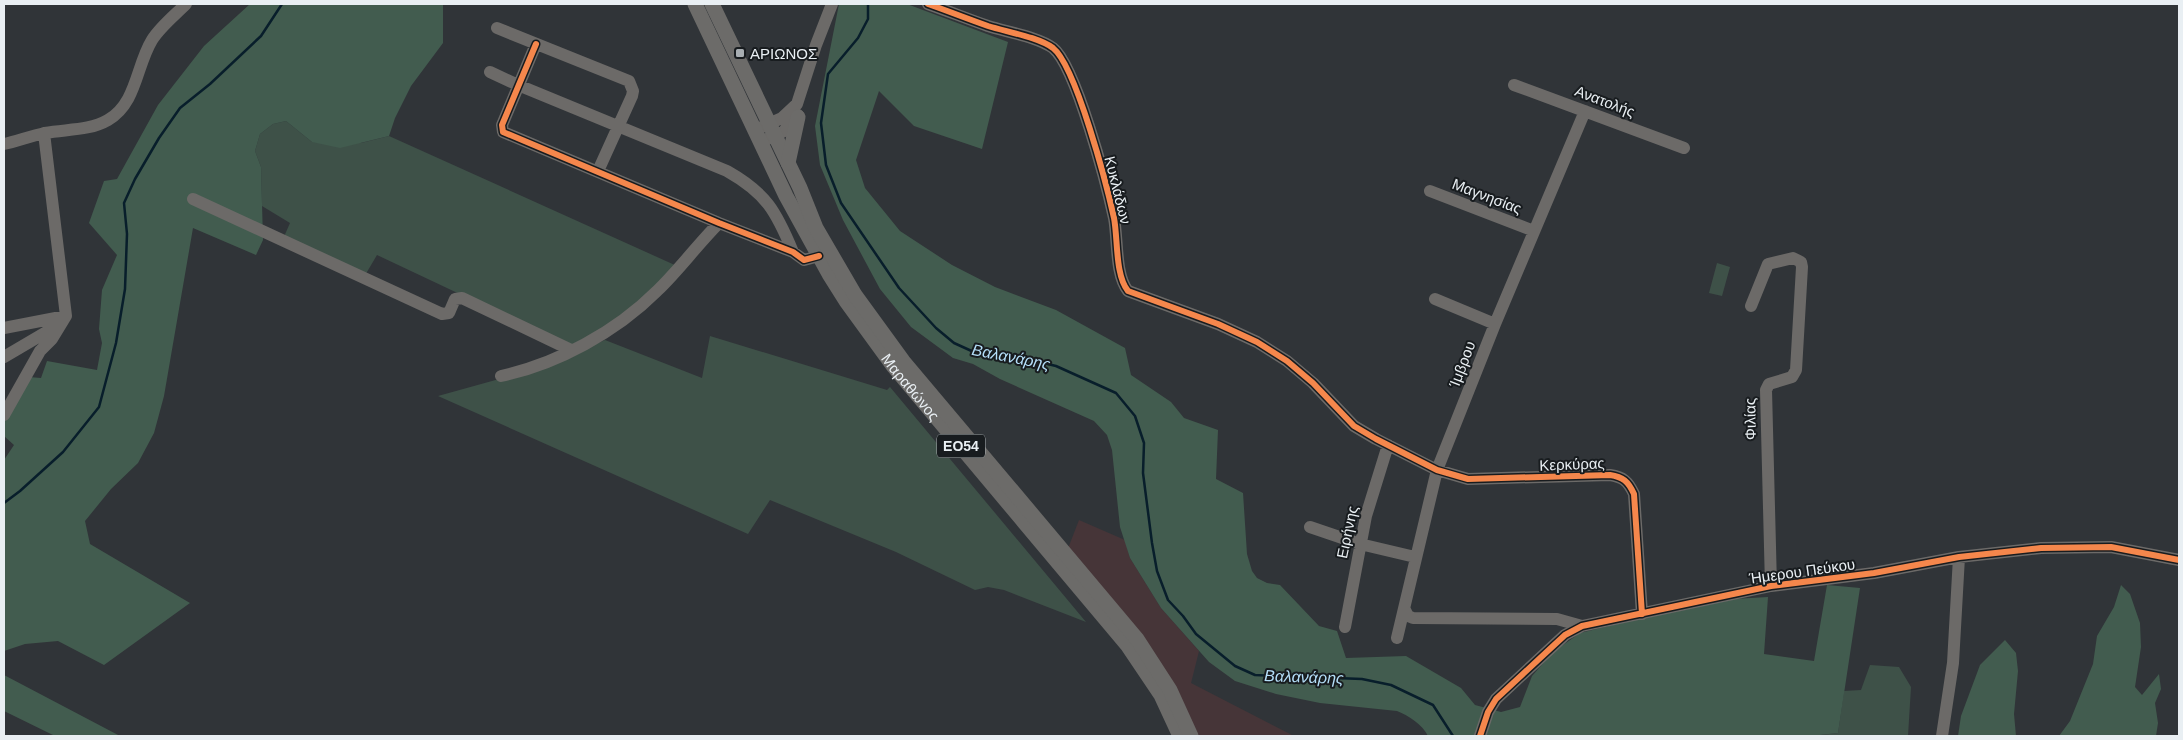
<svg xmlns="http://www.w3.org/2000/svg" width="2183" height="740" font-family="Arial,sans-serif">
	<style>
		.industrial { fill: #463538 }
		.green { fill: #3e5148 }
		.forest { fill: #425c4f }
		.lines { fill: none; stroke-linecap: round; stroke-linejoin: round }
		.stream { stroke: #081e2b; stroke-width: 2.5 }
		.minor { stroke: #6c6a68; stroke-width: 12 }
		.major { stroke: #6c6b69; stroke-width: 15 }
		.cycleway-casing { stroke: #181c1f; stroke-width: 9 }
		.cycleway { stroke: #f5874c; stroke-width: 6 }
		.poi-dot { fill: #a8aeb2; stroke: #181c1f; stroke-width: 2 }
		.labels { text-anchor: middle; dominant-baseline: central; stroke-width: 4; stroke-linejoin: round; paint-order: stroke }
		.shield { fill: #181c1f; stroke: #aab0b3; stroke-width: 1 }
		.shield-label { font-size: 14px; font-weight: bold; fill: #e9eff3 }
		.poi-label { font-size: 15px; fill: #e9eff3; stroke: #181c1f; text-anchor: start }
		.street-label { font-size: 15px; fill: #e9eff3; stroke: #181c1f }
		.water-label { font-size: 16px; font-style: italic; fill: #b4def8; stroke: #181c1f }
	</style>
	<rect width="100%" height="100%" fill="#303438"/>
	<path class="industrial" d="M1079,520l46,20 5,18 31,50 38,43 -8,32 103,53h-99l-128,-185z"/>
	<path class="green" d="M286,121l26,21 49,1 28,-7 288,130 -48,47 -57,34 -195,-92 -13,22 -81,-38 7,-16 -28,-17 -1,-39 -6,-16 5,-17 13,-10z
		M1717,263l13,4 -8,29 -13,-3z
		M710,336l177,54 3,-3 196,235 -82,-32 -16,-3 -13,3 -79,-38 -126,-52 -22,34 -310,-138 105,-29 62,-27 97,38z
		M1870,665l29,2 12,20 -3,49h-97l27,-3 6,-42 17,-1z"/>
	<path class="forest" d="M250,4h193v39l-32,43 -16,32 -6,18 -49,12 -28,-6 -26,-21 -13,3 -13,10 -5,17 6,16 2,73 -7,15 -63,-27 -29,168 -10,37 -16,30 -27,26 -26,32 5,23 100,59 -86,62 -46,-24 -33,3 -21,7v-191l10,-15 -10,-9v-15l25,-44 12,1 6,-17 50,9 5,-27 -3,-14 3,-39 15,-35 -28,-32 15,-42 13,-2 41,-74 46,-59z
		M839,4h68l101,38 -26,107 -68,-23 -35,-35 -23,69 9,28 35,43 52,34 43,22 61,23 69,38 6,27 40,27 13,16 34,12 -2,49 27,14 4,61 5,17 5,7 10,5 13,2 39,41 18,5 9,27 60,-2 55,32 14,17 26,7 19,-5 12,-31 21,-24 27,-19 136,-33 52,-3 -4,57 50,7 13,-76 33,3 -22,145 -27,3h-383c-6,-12 -19,-20 -31,-25l-77,-8 -44,-9 -41,-13 -26,-19 -48,-54 -31,-50 -10,-31 -8,-77 -5,-15 -13,-14 -94,-42 -27,-15 -20,-6 -42,-31 -31,-38 -37,-69 -23,-55 -5,-39z
		M2121,585l9,9 10,29 1,24 -6,40 7,8 17,-21 2,15 -6,14 3,20 -2,13h-97l11,-15 23,-57 4,-28 17,-29z
		M2005,640l11,13 2,18 -4,43 2,22h-58l3,-20 19,-51z
		M4,675l116,61h-65l-51,-25z"/>
	<g class="lines">
		<path class="stream" d="M868,4v15l-10,19 -30,36 -7,49 5,42 15,38 58,85 37,40 18,15 22,10h26l54,13 60,27 19,23 9,27 -1,30 9,70 5,28 11,29 15,16 13,18 39,32 20,9 107,4 29,6 42,20 20,31
			M4,503l16,-12 43,-39 36,-45 17,-64 9,-54 2,-55 -3,-31 11,-24 24,-41 21,-30 30,-24 51,-48 21,-32"/>
		<path class="minor" d="M928,4c20,7 40,15 60,22 19,6 50,11 65,22 23,18 54,138 61,170 4,21 1,57 14,73l90,33 39,18 30,19 26,22 41,43 22,13 61,31 31,9 142,-4c13,2 18,6 24,19l8,120
			M497,28l132,53 4,10 -1,5 -34,75
			M536,44l-34,81 1,7 216,91 74,29 11,8 15,-4
			M490,72l28,13 209,86c39,22 49,40 66,81
			M1514,85l170,63
			M755,130l27,-12 15,-14 19,-59 16,-41
			M761,142l23,-11 14,-16
			M4,144c13,-3 27,-8 41,-11 21,-4 44,-2 63,-13 29,-17 28,-54 44,-80 8,-13 23,-25 34,-36
			M1430,191l104,40
			M193,199l249,115 7,-1 6,-14 7,-1 109,52
			M1435,299l60,25
			M1751,306l17,-42 25,-6 8,4 1,5 -6,103 -4,7 -23,7 -3,6 5,196
			M4,328l62,-12
			M4,357l51,-30
			M501,376c56,-12 115,-44 156,-85 22,-21 40,-46 62,-68
			M4,415l36,-64 12,-12 14,-23 -22,-183
			M1310,527l50,17 55,13
			M1405,610l3,6 5,2 144,1 25,7
			M1345,627l21,-111 22,-71
			M1397,638l40,-168 58,-146 90,-213
			M1480,736l8,-24 8,-13 56,-52 13,-12 17,-9 189,-40 103,-13 85,-16 82,-9 70,-1 68,13
			M1942,736l11,-73 6,-106"/>
		<g class="major">
			<path id="s1" d="M695,4l91,192 43,78 17,27 48,66 234,279 33,49 19,41"/>
			<path d="M712,4l88,184 16,40 39,67 48,66 234,278 33,51 21,46"/>
			<path d="M788,163l10,-46"/>
		</g>
		<defs>
			<path id="cycleway" d="M928,4c20,7 40,15 60,22 19,6 50,11 65,22 23,18 54,138 61,170 4,21 1,57 14,73l90,33 39,18 30,19 26,22 41,43 22,13 61,31 31,9 142,-4c13,2 18,6 24,19l8,120
				M536,44l-34,81 1,7 216,91 74,29 11,8 15,-4
				M1480,736l8,-24 8,-13 56,-52 13,-12 17,-9 189,-40 103,-13 85,-16 82,-9 70,-1 68,13"/>
		</defs>
		<use href="#cycleway" class="cycleway-casing"/>
		<use href="#cycleway" class="cycleway"/>
	</g>
	<rect class="poi-dot" x="735" y="48" width="10" height="10" rx="2.5"/>
	<g class="labels">
		<rect class="shield" x="937" y="434.5" width="48" height="23" rx="4"/>
		<g class="shield-label">
			<text x="961" y="446">ΕΟ54</text>
		</g>
		<g class="poi-label">
			<text x="750" y="53">ΑΡΙΩΝΟΣ</text>
		</g>
		<g class="street-label">
			<text transform="translate(1605 101) rotate(21)">Ανατολής</text>
			<text transform="translate(1118 190) rotate(76)">Κυκλάδων</text>
			<text transform="translate(1487 196) rotate(21)">Μαγνησίας</text>
			<text transform="translate(1462 364) rotate(-69)">Ίμβρου</text>
			<text stroke="none"><textPath href="#s1" startOffset="441">Μαραθώνος</textPath></text>
			<text transform="translate(1750 419) rotate(-91)">Φιλίας</text>
			<text transform="translate(1572 464) rotate(-2)">Κερκύρας</text>
			<text transform="translate(1347 532) rotate(-78)">Ειρήνης</text>
			<text transform="translate(1802 571) rotate(-8)">Ήμερου Πεύκου</text>
		</g>
		<g class="water-label">
			<text transform="translate(1011 357) rotate(11)">Βαλανάρης</text>
			<text transform="translate(1304 677) rotate(2)">Βαλανάρης</text>
		</g>
	</g>
	<rect width="2183" height="740" fill="none" stroke="#e9eff3" stroke-width="10"/>
</svg>
